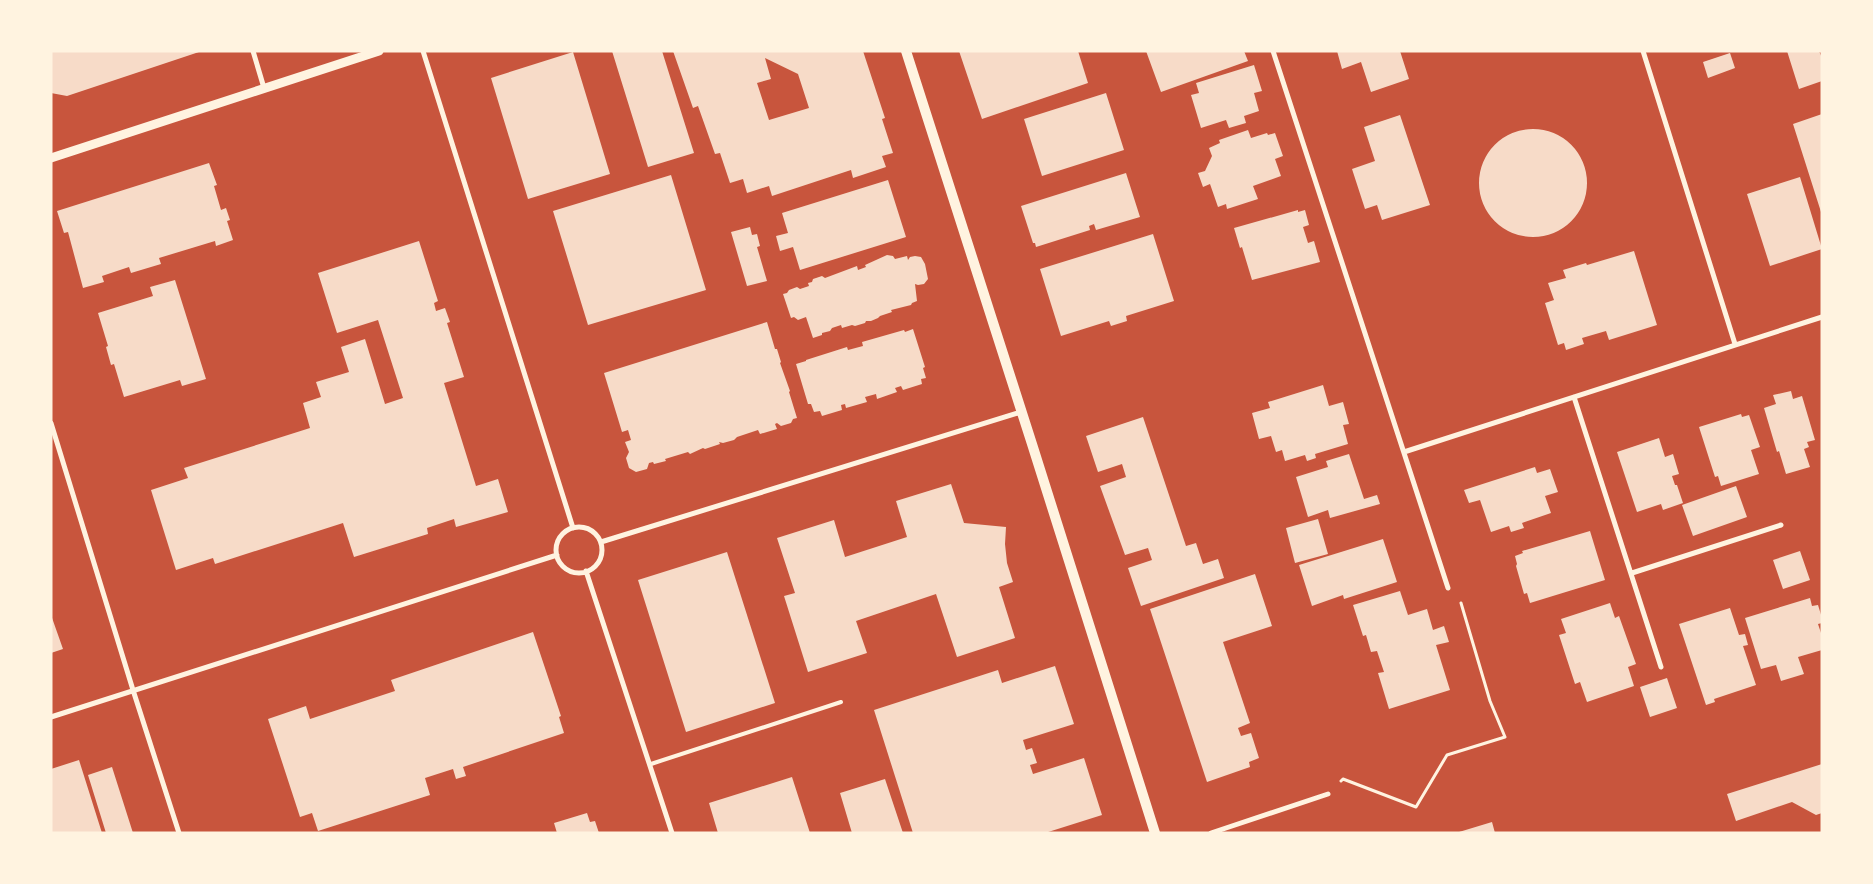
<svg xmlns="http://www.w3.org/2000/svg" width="1873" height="884" font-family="Arial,sans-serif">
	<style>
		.building { fill: #f7dbc8; fill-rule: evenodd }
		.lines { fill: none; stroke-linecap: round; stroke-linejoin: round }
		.path { stroke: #fff3e0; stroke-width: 3 }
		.service { stroke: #fff3e0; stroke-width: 4 }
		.minor { stroke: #fff3e0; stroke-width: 5 }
		.tertiary { stroke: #fff3e0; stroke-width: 9 }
		.secondary { stroke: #fff3e0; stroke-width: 10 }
	</style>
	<rect width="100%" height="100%" fill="#c8553d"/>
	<path class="building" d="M51,51h148v1l-132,44 -16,-3z
		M612,51h50l32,102 -46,14z
		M673,51h190l22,67 -3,1 11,34 -11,3 4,11 -33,11 -2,-8 -79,26 -3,-10 -22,7 -4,-14 -13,4 -10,-30 -5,1 -17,-48 -5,2zM765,58l33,16 11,34 -40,12 -12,-37 14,-4z
		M959,51h119l10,32 -106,36z
		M1146,51h98l4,10 -87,31z
		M1337,51h63l9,28 -38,13 -10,-30 -19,7z
		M1787,51h32l3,7v23l-23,8z
		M573,52l37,122 -82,25 -37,-121z
		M1730,53l5,15 -27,10 -5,-16z
		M1254,65l8,26 -8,2 5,18 -15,5 2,7 -17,5 -3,-8 -25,8 -10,-33 8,-2 -3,-10z
		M1106,93l18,57 -82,26 -18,-57z
		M1822,114v98h-1l-28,-88z
		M1400,115l30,90 -48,15 -5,-15 -12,4 -13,-40 23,-8 -11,-34z
		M1479 183a54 54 0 1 1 108 0a54 54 0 1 1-108 0Z
		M1248,130l3,8 16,-5 1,2 7,-2 8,23 -8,3 6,17 -28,10 5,13 -31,10 -1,-5 -8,3 -8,-23 -7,3 -5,-14 7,-2 7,-15 -3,-8 11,-5 -1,-3z
		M209,163l8,22 -3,1 7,24 5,-2 4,12 -3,1 6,19 -17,6 -1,-5 -56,17 2,6 -30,9 -2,-6 -27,9 2,6 -21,6 -15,-56 -4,1 -7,-22z
		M1126,173l14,44 -44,13 -2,-6 -5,2 1,4 -54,17 -1,-4h-2l-12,-37z
		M671,175l35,115 -118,35 -35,-114z
		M1800,177l22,72 -52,17 -23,-72z
		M888,180l18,57 -106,33 -7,-23 -13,4 -4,-15 12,-3 -6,-20z
		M1298,210v2l7,-2 4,15 -6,2 5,16 6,-2 6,21 -68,18 -10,-33 -2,1 -6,-20z
		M750,227l2,8 5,-1 3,12 -3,1 10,34 -20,5 -16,-54z
		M1153,234l21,67 -48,15 1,5 -16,5 -2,-5 -48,15 -21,-67z
		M419,241l19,60 -4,2 2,8 9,-3 5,14 -3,1 17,54 -20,6 32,103 22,-7 10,33 -52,15 -2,-8 -27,9 1,6 -74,23 -11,-34 -128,41 -2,-6 -37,12 -25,-80 37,-12 -4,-10 126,-40 -7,-25 18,-6 -5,-15 33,-10 -8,-25 24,-8 20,65 18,-6 -25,-78 -41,13 -19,-60z
		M1634,251l23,74 -48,15 -3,-9 -24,7 2,6 -18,6 -2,-7 -6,2 -13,-42 9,-3 -6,-17 18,-5 -3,-8 23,-7 1,2z
		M887,255l6,1 2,3 12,-3 1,4 2,-3 5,-1 6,1 4,7 3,15 -4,5 -6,1 -3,-1 2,17 -5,2 -1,2 -20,5 1,2 -12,4 -2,2 -7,3h-5l-1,2 -10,3 -3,-1 -10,3 -1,-3 -9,3 -2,3 -8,2v2l-9,3 -7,-21 -8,3 -4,-3 -3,1 -8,-24 4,-1 2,-3 8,-3 3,2 9,-3 -1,-3 4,-1 1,-3 9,-3 3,2 32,-12 1,4 8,-3 -1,-2z
		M175,280l31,99 -24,7 -2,-6 -56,17 -10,-33 -3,1 -5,-18 2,-1 -10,-33 55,-17 -3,-9z
		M767,322l8,27h2l4,13 -1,1 10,28 -1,1 8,26 -4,1 -2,4 -10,3 -4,-3 -2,1 2,5 -17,5 -2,-4 -21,7 -3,3 -11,3 -4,-1 1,2 -15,5 -2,-1 -13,6 -2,-2 -23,7 1,2 -12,3 -1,-2 -4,1 -2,6 -11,3 -7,-4 -3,-10 3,-6 -4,-10 6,-2 -3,-10 -6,2 -18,-59z
		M913,329l12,38 -2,1 3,10 -5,1 1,5 -19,6 -2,-4 -6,2 2,4 -20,7 -1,-5 -11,3 2,5 -21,6 -1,-4 -4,1 1,5 -20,6 -2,-5 -6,1 -3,-8h-3l-12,-40 10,-3v-1l41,-13 1,3 15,-4 -1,-4 42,-12 1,2z
		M1323,385l6,21 14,-4 6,22 -6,1 5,19 -33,10 1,4 -9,3 -2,-6 -20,6 -3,-11 -6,2 -5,-16 -12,3 -7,-26 18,-5 -2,-6z
		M1791,391l2,8 9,-3 13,44 -8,2 2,5 -5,2 6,18 -24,7 -7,-23 -2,1 -13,-44 12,-4 -3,-9z
		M1741,414l1,3 7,-2 11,32 -9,3 8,24 -38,12 -3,-10 -3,1 -16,-50z
		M1143,417l43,129 10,-3 7,21 15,-5 6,19 -83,28 -13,-38 24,-8 -4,-12 -23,7 -25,-69 26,-9 -4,-13 -24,8 -12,-36z
		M1659,438l6,19 8,-3 6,20 -7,2 3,9h2l6,18 -20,7 -2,-6 -24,8 -20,-60z
		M1349,454l15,45 13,-4 3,9 -50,14 -2,-8 -20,7 -12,-40 32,-10 -2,-6z
		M1535,467l2,6 13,-4 8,23 -13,4 6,17 -29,10 2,5 -13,4 -2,-6 -18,6 -11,-32 -11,3 -5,-13z
		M951,484l13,39 42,4 -1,17 2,19 6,19 -14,5 16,51 -58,19 -21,-63 -80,27 11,32 -59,19 -24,-76 11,-3 -18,-55 57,-18 11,37 62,-20 -11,-36z
		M1736,486l11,31 -54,19 -11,-31z
		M1318,519l10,35 -33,9 -9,-35z
		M1590,531l15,49 -75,23 -3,-10 -3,1 -8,-28 1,-2 -2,-8 8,-3 -1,-2z
		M1383,539l14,43 -53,17 -1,-4 -31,11 -13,-41z
		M1800,551l10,29 -27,9 -10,-29z
		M727,552l48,151 -89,29 -48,-152z
		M1255,574l17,52 -49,16 27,81 -12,5 3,8 10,-3 8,25 -10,4 1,5 -43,15 -57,-173z
		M1400,591l8,24 19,-6 6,21 11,-4 5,16 -13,3 14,45 -61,19 -11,-36 6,-1 -7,-21 -6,1 -5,-17 -3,1 -10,-31z
		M1810,598l2,8 6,-1 4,13v5l-4,1 4,12v14l-24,7 6,17 -23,7 -5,-16 -15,4 -16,-51z
		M1610,603l5,15 4,-2 17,48 -8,3 6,19 -47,16 -7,-20 -5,2 -16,-49 7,-2 -5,-14z
		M1730,608l9,27 6,-1 3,11 -5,1 13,39 -42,14 1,3 -9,3 -27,-81z
		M51,615l12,34 -12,4z
		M533,632l28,84 -2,1 5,16 -101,34 3,9 -10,3 -3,-10 -28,9 5,17 -112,36 -6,-18 -12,4 -32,-98 38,-13 4,13 85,-28 -4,-11z
		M1055,666l19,58 -51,16 3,10 6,-2 5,15 -7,2 3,9 51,-16 18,57 -57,18h-132l-39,-123 124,-40 4,13z
		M1667,678l10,30 -27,9 -10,-30z
		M79,760l23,73h-51v-64z
		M1822,764v49l-6,2 -24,-13 -56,19 -9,-27z
		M112,767l21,66h-27l-18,-58z
		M792,777l18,56h-92l-9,-30z
		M885,779l18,54h-51l-12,-40z
		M587,813l3,9 5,-1 4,12h-42l-3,-10z
		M1492,822l3,11h-36v-1z"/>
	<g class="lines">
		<path class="path" d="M1341,781l2,-2 73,28 31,-52 58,-18 -15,-36 -29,-98"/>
		<path class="service" d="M651,764l190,-62"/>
		<path class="minor" d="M253,51l11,37
			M423,51l150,477
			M1273,51l175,537
			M1643,51l92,293
			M1574,397l87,270
			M51,423l82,267 46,143
			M1404,452l418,-135
			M556 550a23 23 0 1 1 46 0a23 23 0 1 1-46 0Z
			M601,542l420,-130
			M586,571l86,262
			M1632,573l149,-48
			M51,717l506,-162
			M1211,833l117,-39"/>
		<path class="tertiary" d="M51,158l328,-107"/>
		<path class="secondary" d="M906,51l126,393 123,389"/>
	</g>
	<rect width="1873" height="884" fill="none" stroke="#fff3e0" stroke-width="105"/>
</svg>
